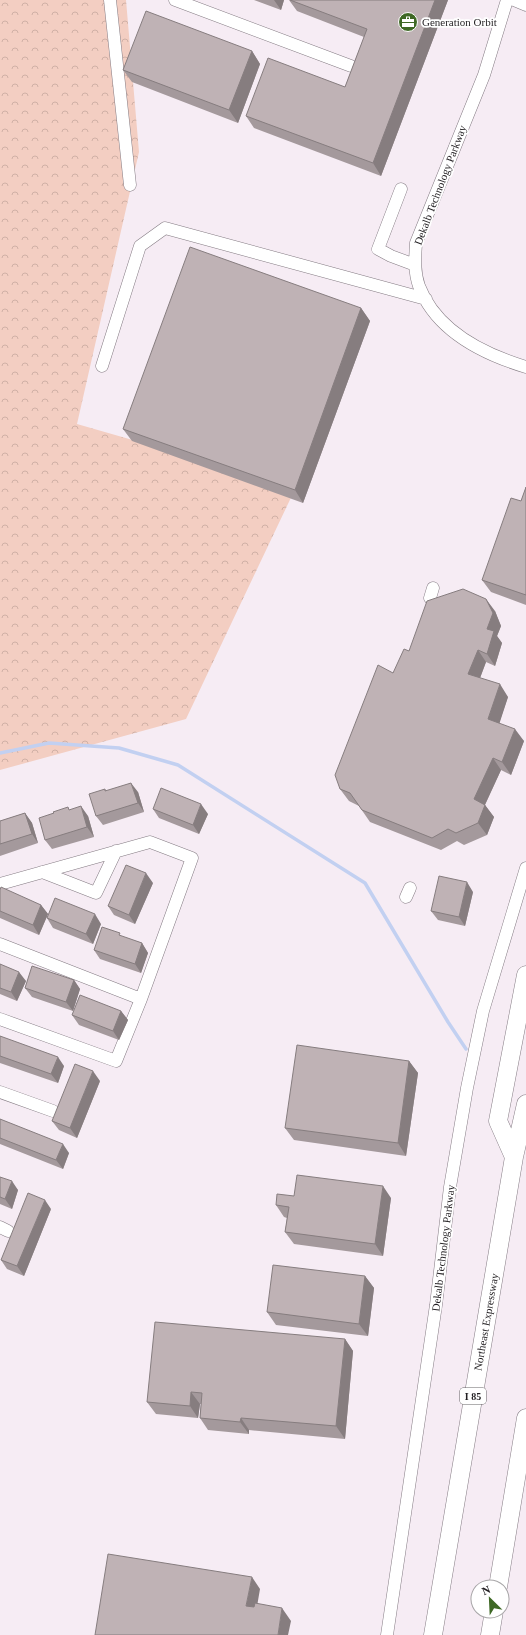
<svg xmlns="http://www.w3.org/2000/svg" width="526" height="1635" font-family="Georgia,serif">
	<style>
		.forest { fill: url(#forest-crowns) }
		.lines { fill: none; stroke-linecap: round; stroke-linejoin: round }
		.stream { stroke: #c2d0f1; stroke-width: 3.5 }
		.minor-casing { stroke: #847b83; stroke-width: 13 }
		.highway-casing { stroke: #847b83; stroke-width: 19 }
		.minor { stroke: #fff; stroke-width: 12 }
		.highway { stroke: #fff; stroke-width: 18 }
		.wall { fill: #a4999c }
		.shaded-wall { fill: #867d7f }
		.building { fill: #bfb2b5; stroke: #867d7f }
		.labels { text-anchor: middle; dominant-baseline: central; stroke-width: 3.5; stroke-linejoin: round; paint-order: stroke }
		.shield { fill: #fff; stroke: #646264; stroke-width: 1 }
		.shield-label { font-size: 10px; font-weight: bold; fill: #221f22 }
		.poi-label { font-size: 11px; fill: #221f22; stroke: #fff; text-anchor: start }
		.street-label { font-size: 11px; fill: #221f22; stroke: #fff }
	</style>
	<defs>
		<pattern id="forest-crowns" width="20" height="18" patternUnits="userSpaceOnUse"><rect width="20" height="18" fill="#f3cec2"/><path d="M2 6a3 3 0 1 1 6 0M12 15a3 3 0 1 1 6 0" fill="none" stroke="#d0b0a6"/></pattern>
	</defs>
	<rect width="100%" height="100%" fill="#f6ecf4"/>
	<path class="forest" d="M0,0h126l13,152 -62,272 219,63 -110,232 -186,51z"/>
	<g class="lines">
		<path class="stream" d="M0,753l49,-10 70,5 59,17 187,118 83,139 18,27"/>
		<defs>
			<path id="minor" d="M110,0l20,185
				M175,0l176,66
				M507,0l-23,75 -68,168c-1,15 -2,29 3,43 17,45 64,68 107,81
				M514,0l12,5
				M401,189l-23,60 13,7 24,9
				M102,366l38,-120 25,-18 261,71
				M430,598l3,-10
				M42,872l54,21 20,-42
				M0,884l150,-42 42,16 -51,141 -25,62 -116,-42
				M406,897l4,-9
				M0,944l141,55
				M0,1092l53,19
				M0,1227l8,4
				M387,1635l49,-330 14,-118 17,-99 16,-77 43,-143"/>
			<path id="highway" d="M514,1157l-16,-36 28,-146
				M498,1587l28,-169
				M433,1635l81,-478 12,-53
				M490,1635l4,-24"/>
		</defs>
		<use href="#minor" class="minor-casing"/>
		<use href="#highway" class="highway-casing"/>
		<use href="#minor" class="minor"/>
		<use href="#highway" class="highway"/>
	</g>
	<path class="wall" d="M254,0h30l-3,10z
		M289,0h159l-67,176 -127,-48 -8,-12 99,-29 19,-50 -67,-26z
		M252,51l8,13 -22,59 -106,-41 -9,-12z
		M361,308l9,13 -67,182 -171,-62 -9,-12z
		M526,487v118l-35,-13 -9,-12 39,-79z
		M495,611l6,15 -4,10 5,7 -7,23 -9,-4 -6,16 28,19 -9,26 25,18 -13,34 -10,-5 -16,35 9,12 -7,18 -23,10 -7,-4 -16,9 -71,-28 -11,-16 -10,-5 -9,-12 53,-116 16,-22z
		M105,789l1,2 32,1 6,20 -41,13 -7,-9z
		M153,809l55,5 -9,20 -40,-16z
		M70,810l18,6 6,21 -42,12 -7,-9 9,-27z
		M25,813l7,10 6,20 -38,13v-35z
		M153,883l-18,41 -21,-9 -6,-9z
		M0,890l41,15 7,9 -9,21 -39,-17z
		M473,892l-8,34 -27,-6 -7,-9z
		M47,918l54,6 -8,20 -40,-16z
		M122,937l20,6 6,10 -7,20 -41,-14 -6,-9z
		M0,964l26,17 -9,20 -17,-7z
		M74,980l6,9 -7,22 -41,-14 -7,-9z
		M121,1011l7,9 -9,20 -40,-15 -7,-10z
		M0,1036l64,30 -6,17 -58,-20z
		M409,1061l9,12 -12,83 -112,-16 -9,-12z
		M100,1081l-23,57 -18,-8 -7,-9z
		M0,1119l69,34 -6,16 -63,-25z
		M0,1177l18,13 -6,19 -12,-5z
		M294,1196l97,2 -8,58 -89,-12 -9,-12 2,-14 -3,-1 -8,-12z
		M51,1209l-27,67 -17,-7 -6,-9z
		M365,1276l9,12 -6,48 -92,-11 -9,-13z
		M345,1339l8,12 -8,88 -96,-9v4l-41,-4 -8,-12 1,-14h-1l-2,14 -42,-4 -9,-12z"/>
	<path class="shaded-wall" d="M274,0h10l-3,10z
		M435,0h13l-67,176 -8,-13z
		M252,51l8,13 -22,59 -9,-13z
		M361,308l9,13 -67,182 -8,-13z
		M486,599l9,12 6,15 -4,10 5,7 -7,23 -8,-12z
		M478,650l8,12 -9,24 -9,-12z
		M500,684l8,13 -11,34 -9,-12z
		M515,729l9,12 -13,34 -9,-13z
		M493,758l8,12 -19,41 -8,-12z
		M131,783l7,9 6,20 -6,-9z
		M201,804l7,10 -9,20 -6,-9z
		M485,805l9,12 -7,18 -9,-12z
		M81,806l7,10 6,21 -7,-10z
		M25,813l7,10 6,20 -6,-9z
		M146,873l7,10 -18,41 -6,-9z
		M467,882l6,10 -8,34 -6,-9z
		M41,905l7,9 -9,21 -6,-10z
		M95,914l6,10 -8,20 -7,-10z
		M142,943l6,10 -7,20 -6,-9z
		M19,972l7,9 -9,20 -6,-9z
		M74,980l6,9 -7,22 -7,-9z
		M121,1011l7,9 -9,20 -6,-9z
		M58,1057l6,9 -6,17 -7,-9z
		M409,1061l9,12 -12,83 -8,-13z
		M93,1071l7,10 -23,57 -7,-10z
		M63,1144l6,9 -6,16 -7,-9z
		M12,1181l6,9 -6,19 -7,-10z
		M383,1186l8,12 -8,58 -8,-12z
		M45,1200l6,9 -27,67 -7,-10z
		M365,1276l9,12 -6,48 -9,-12z
		M345,1339l8,12 -8,88 -9,-13z
		M191,1392l9,12 -2,14 -8,-12z
		M241,1418l8,12v4l-9,-12z
		M252,1577l8,12 -5,29 -9,-12z
		M282,1608l9,13 -3,14h-10z"/>
	<path class="building" d="M290,0h145l-62,163 -127,-47 22,-58 77,29 22,-58z
		M146,11l106,40 -23,59 -106,-40z
		M190,247l171,61 -66,182 -172,-61z
		M526,487v108l-44,-15 29,-82 10,3z
		M463,589l23,10 7,14 -6,16 7,2 -7,23 -9,-4 -10,24 32,10 -12,35 27,10 -13,33 -9,-4 -19,41 11,6 -7,18 -22,10 -8,-4 -16,9 -70,-28 -12,-17 -10,-4 -5,-14 43,-110 15,8 11,-24 5,2 18,-50z
		M131,783l7,20 -42,13 -7,-22 16,-5v2z
		M161,788l40,16 -8,21 -40,-16z
		M81,806l6,21 -42,13 -6,-22 15,-5 -1,-1 15,-5 1,3z
		M25,813l7,21 -32,10v-23z
		M126,865l20,8 -17,42 -21,-9z
		M439,876l28,6 -8,35 -28,-6z
		M1,887l40,18 -8,20 -33,-14v-21z
		M55,898l40,16 -9,20 -39,-16z
		M102,927l18,6 -1,2 23,8 -7,21 -41,-14z
		M0,964l19,8 -8,20 -11,-4z
		M32,966l42,14 -8,22 -41,-14z
		M80,995l41,16 -8,20 -41,-16z
		M0,1036l58,21 -7,17 -51,-18z
		M297,1045l112,16 -11,82 -113,-15z
		M75,1064l18,7 -23,57 -18,-7z
		M0,1119l63,25 -7,16 -56,-22z
		M297,1175l86,11 -8,58 -90,-12 4,-25 -13,-2 1,-11 17,2z
		M0,1177l12,4 -7,18 -5,-2z
		M28,1193l17,7 -28,66 -16,-6z
		M273,1265l92,11 -6,48 -92,-12z
		M155,1322l190,17 -9,87 -95,-8 -1,4 -40,-4 2,-25 -11,-1 -1,14 -43,-4z
		M108,1554l144,23 -6,29 8,1 1,-4 27,5 -4,27h-183z"/>
	<defs>
		<symbol id="office-disc" viewBox="-11 -11 22 22"><circle r="9.5" fill="#3e6825" stroke="#fff"/><path d="M-6-3h4V-5.5h4V-3h4V5H-6ZM-1-4.5V-3h2v-1.5ZM-6 0V1H6V0Z" fill="#fff"/></symbol>
	</defs>
	<g fill-rule="evenodd">
		<use href="#office-disc" x="397" y="11" width="22" height="22"/>
	</g>
	<g class="labels">
		<rect class="shield" x="460" y="1388" width="26" height="16" rx="3"/>
		<g class="shield-label">
			<text x="473" y="1396">I 85</text>
		</g>
		<g class="poi-label">
			<text x="422" y="22">Generation Orbit</text>
		</g>
		<g class="street-label">
			<text transform="translate(440 185) rotate(-69)">Dekalb Technology Parkway</text>
			<text transform="translate(443 1248) rotate(-83)">Dekalb Technology Parkway</text>
			<text transform="translate(486 1322) rotate(-80)">Northeast Expressway</text>
		</g>
	</g>
	<g transform="translate(490 1599) rotate(336)"><circle r="19" fill="#ffffff" stroke="#a7a5a7"/>
	<path d="M0-3L7 15L0 10L-7 15Z" fill="#3e6825"/>
	<text y="-6" font-size="11" font-weight="bold" text-anchor="middle" fill="#221f22">N</text>
	</g>
</svg>
